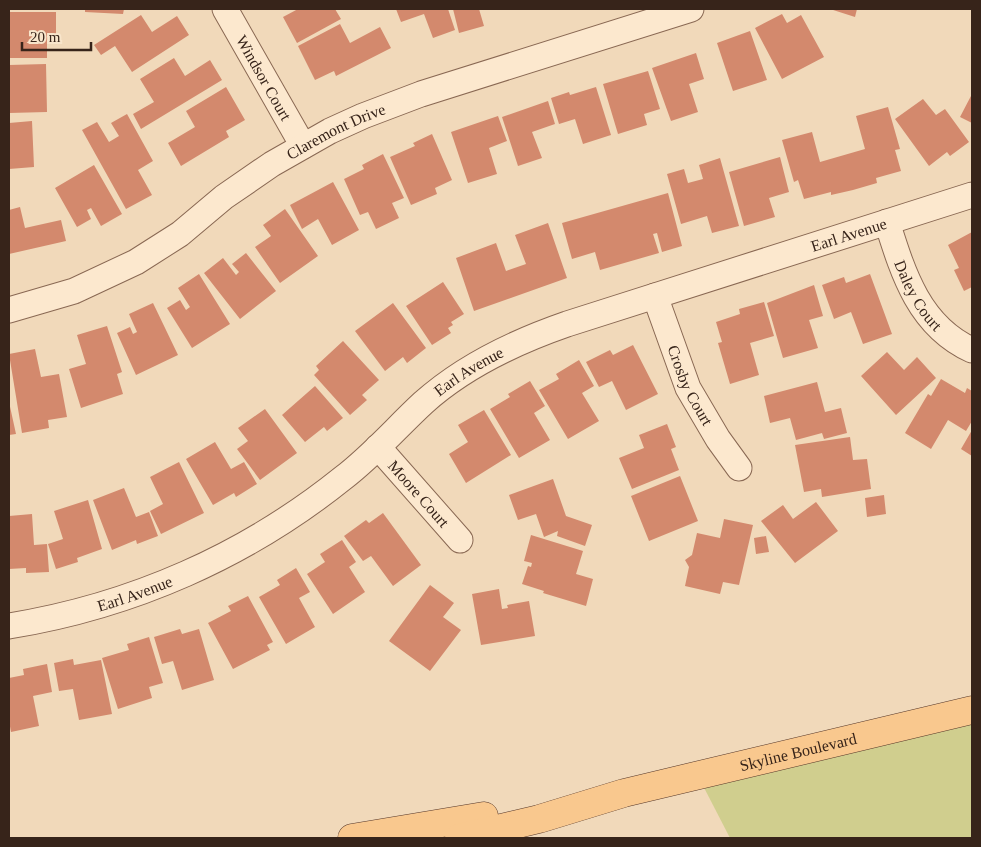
<svg xmlns="http://www.w3.org/2000/svg" width="981" height="847" font-family="'Times New Roman',serif">
	<style>
		.green { fill: #d0ce8e }
		.building { fill: #d3896d }
		.lines { fill: none; stroke-linecap: round; stroke-linejoin: round }
		.minor-casing { stroke: #896853; stroke-width: 27 }
		.primary-casing { stroke: #563729; stroke-width: 29 }
		.minor { stroke: #fce8ce; stroke-width: 25 }
		.primary { stroke: #f9c88e; stroke-width: 28 }
		.labels { text-anchor: middle; dominant-baseline: central; stroke-width: 5; stroke-linejoin: round; paint-order: stroke }
		.street-label { font-size: 16px; fill: #37241a; stroke: #f8e5cb }
	</style>
	<rect width="100%" height="100%" fill="#f1d9ba"/>
	<path class="green" d="M972,710v128h-242l-32,-62z"/>
	<path class="building" d="M85,9h39l-1,5 -38,-2z
		M298,9h37l6,10 -44,24 -14,-26z
		M396,9h52l7,21 -22,8 -9,-24 -23,8z
		M453,9h26l5,17 -25,7z
		M830,9h27l-2,8z
		M9,12h47v24h-9v22h-38z
		M782,14l5,9 14,-8 23,42 -42,22 -27,-51z
		M141,15l11,17 25,-16 12,19 -57,37 -17,-26 -14,9 -7,-10z
		M340,24l10,19 30,-16 11,21 -55,28 -2,-5 -19,9 -17,-34z
		M750,31l17,49 -34,11 -16,-48z
		M696,53l8,26 -15,5 9,28 -27,9 -19,-53z
		M174,58l11,18 25,-16 12,20 -81,49 -8,-15 21,-12 -14,-23z
		M46,64l1,48 -38,1v-48z
		M648,71l12,38 -16,5 3,11 -29,9 -15,-50z
		M226,87l19,33 -19,11 3,6 -48,29 -13,-23 27,-16 -9,-16z
		M596,87l15,48 -28,9 -8,-25 -16,5 -8,-26 18,-6 1,3z
		M972,94v29l-12,-6z
		M923,99l13,16 9,-6 24,33 -19,14 -3,-4 -18,14 -34,-47z
		M548,101l7,23 -23,8 10,26 -24,8 -16,-49z
		M888,107l12,42 -5,1 6,21 -25,7 1,5 -24,7 -22,5v-3l-27,7 -6,-19 -4,2 -12,-42 30,-8 8,30 45,-13 -9,-33z
		M127,114l26,47 -15,9 14,25 -26,14 -44,-79 15,-8 12,20 10,-6 -8,-13z
		M498,116l9,25 -18,7 8,26 -29,9 -17,-51z
		M32,121l2,46 -25,2v-46z
		M432,134l20,46 -17,8 2,6 -26,11 -21,-48 25,-11 -2,-3z
		M383,154l21,44 -12,5 7,15 -23,11 -8,-17 -8,3 -16,-36 20,-10 -2,-4z
		M780,157l9,35 -20,6 6,19 -31,9 -15,-54z
		M720,158l19,68 -27,7 -5,-17 -26,8 -14,-50 17,-5 4,14 15,-4 -4,-14z
		M94,165l28,49 -21,12 -10,-18 -4,2 4,9 -14,8 -22,-39z
		M333,182l26,48 -27,15 -14,-26 -16,10 -12,-24z
		M668,193l14,53 -20,6 -5,-19 -4,1 6,19 -59,17 -5,-18 -23,7 -10,-36z
		M20,207l5,21 36,-8 5,21 -57,13v-44z
		M285,209l33,47 -38,27 -25,-36 16,-11 -8,-11z
		M548,223l19,55 -93,33 -18,-53 40,-15 10,28 20,-7 -11,-29z
		M972,232v55l-8,4 -10,-21 5,-2 -11,-23z
		M246,253l30,38 -36,28 -36,-46 19,-15 13,17 3,-3 -7,-8z
		M199,274l31,50 -38,24 -25,-40 13,-8 6,10 4,-3 -12,-19z
		M870,274l22,60 -29,10 -12,-32 -17,7 -12,-34 22,-8 2,6z
		M443,282l21,32 -13,8 2,3 -5,3 3,5 -19,12 -26,-39z
		M814,285l9,31 -14,4 9,28 -35,10 -16,-55z
		M764,302l10,34 -24,7 9,32 -29,9 -12,-41 4,-1 -6,-20 24,-8 -1,-5z
		M153,303l25,52 -42,20 -19,-42 13,-6 3,7 4,-2 -8,-18z
		M393,303l33,45 -19,15 -4,-6 -18,14 -30,-40z
		M107,326l15,46 -5,2 6,20 -42,14 -12,-39 17,-5 -9,-29z
		M343,341l36,39 -17,15 5,5 -17,15 -36,-40 5,-5 -3,-4z
		M633,345l25,49 -32,16 -14,-29 -13,6 -13,-25 24,-12 3,5z
		M35,349l6,28 18,-3 8,43 -19,3 1,8 -27,5 -13,-79z
		M887,352l17,18 13,-13 19,21 -40,37 -35,-39z
		M579,360l15,26 -12,7 17,28 -31,18 -29,-49 20,-11 -3,-5z
		M941,379l24,14 2,-5 5,3v30l-6,10 -18,-11 -17,29 -26,-16 23,-39 3,2z
		M530,381l15,25 -11,7 16,27 -31,18 -29,-49 20,-12 -2,-3z
		M817,382l8,30 16,-4 6,25 -23,6 -2,-6 -26,7 -6,-22 -20,5 -6,-27z
		M315,386l28,32 -16,13 -3,-4 -19,15 -23,-27z
		M9,402l7,32 -7,1z
		M265,409l32,44 -37,27 -23,-31 11,-8 -10,-13z
		M484,410l27,45 -45,28 -17,-29 19,-12 -10,-17z
		M667,424l9,23 -5,2 8,21 -47,19 -13,-31 25,-10 -5,-13z
		M972,430v26l-11,-7z
		M850,437l3,23 14,-1 4,30 -49,8 -1,-8 -17,3 -9,-47z
		M215,442l16,27 13,-7 13,22 -21,13 -2,-4 -21,12 -27,-46z
		M179,462l25,51 -43,21 -11,-23 13,-7 -13,-27z
		M680,476l18,45 -49,20 -18,-45z
		M553,479l13,37 26,9 -7,21 -28,-10 1,-5 -14,6 -8,-23 -18,6 -9,-25z
		M124,488l12,29 13,-5 9,24 -21,8 -1,-4 -24,10 -19,-50z
		M884,495l2,19 -19,3 -2,-19z
		M88,500l14,49 -25,9 1,4 -22,7 -8,-25 15,-5 -9,-28z
		M816,502l22,29 -43,32 -34,-42 22,-16 10,14z
		M383,513l38,52 -28,21 -22,-30 -8,5 -19,-25 22,-16 3,3z
		M32,514l2,31 13,-1 2,28 -23,1v-5l-17,1v-53z
		M724,519l29,6 -14,60 -16,-3 -3,12 -35,-8 4,-19 -4,-7 7,-5 5,-22 23,5z
		M531,535l52,16 -7,23 17,5 -7,27 -43,-13 1,-2 -22,-7 6,-18 3,1 1,-4 -8,-2z
		M766,536l3,16 -13,2 -2,-16z
		M342,540l14,22 -7,5 16,25 -32,22 -26,-40 18,-12 -5,-8z
		M296,568l14,24 -11,6 16,29 -29,17 -27,-47 21,-12 -3,-5z
		M430,585l24,18 -11,14 18,13 -31,41 -41,-30z
		M499,589l3,20 6,-1 -1,-3 22,-4 6,35 -54,9 -9,-51z
		M248,596l25,46 -6,3 3,5 -37,19 -25,-46 23,-12 -3,-5z
		M180,629l2,5 17,-5 15,51 -32,10 -9,-29 -11,3 -8,-27z
		M149,637l14,46 -14,4 3,11 -34,11 -16,-51 27,-8 -2,-6z
		M73,659l1,6 27,-5 11,54 -33,6 -6,-31 -14,2 -5,-28z
		M47,664l5,28 -19,4 6,30 -28,6 -2,-11v-43l15,-3 -1,-6z"/>
	<g class="lines">
		<defs>
			<g id="minor">
				<path id="s1" d="M225,9l78,137"/>
				<path id="s2" d="M887,222c16,51 32,104 85,128"/>
				<path id="s3" d="M655,296l33,92 30,51 21,29"/>
				<path id="s4" d="M9,310l65,-19 62,-29 44,-28 44,-37 48,-33 58,-33 33,-15 58,-22 270,-85"/>
				<path id="s5" d="M378,447l82,93"/>
				<path id="s6" d="M9,626c123,-20 237,-70 334,-148 29,-22 53,-50 80,-75 41,-37 92,-61 144,-79l405,-129"/>
			</g>
			<g id="primary">
				<path d="M352,838l132,-22"/>
				<path id="s7" d="M459,838l80,-19 85,-26 348,-83"/>
			</g>
		</defs>
		<use href="#minor" class="minor-casing"/>
		<use href="#primary" class="primary-casing"/>
		<use href="#minor" class="minor"/>
		<use href="#primary" class="primary"/>
	</g>
	<g class="labels">
		<g class="street-label">
			<text stroke="none"><textPath href="#s1" startOffset="79">Windsor Court</textPath></text>
			<text stroke="none"><textPath href="#s4" startOffset="376">Claremont Drive</textPath></text>
			<text stroke="none"><textPath href="#s6" startOffset="940">Earl Avenue</textPath></text>
			<text stroke="none"><textPath href="#s2" startOffset="80">Daley Court</textPath></text>
			<text stroke="none"><textPath href="#s6" startOffset="535">Earl Avenue</textPath></text>
			<text stroke="none"><textPath href="#s3" startOffset="96">Crosby Court</textPath></text>
			<text stroke="none"><textPath href="#s5" startOffset="62">Moore Court</textPath></text>
			<text stroke="none"><textPath href="#s6" startOffset="130">Earl Avenue</textPath></text>
			<text stroke="none"><textPath href="#s7" startOffset="350">Skyline Boulevard</textPath></text>
		</g>
	</g>
	<rect width="981" height="847" fill="none" stroke="#37241a" stroke-width="20"/>
	<path d="M22 42v8h69v-8" fill="none" stroke="#37241a" stroke-width="2.5"/>
	<text x="30" y="42" font-size="15" fill="#37241a" stroke="#f8e5cb" stroke-width="4" paint-order="stroke">20 m</text>
</svg>
